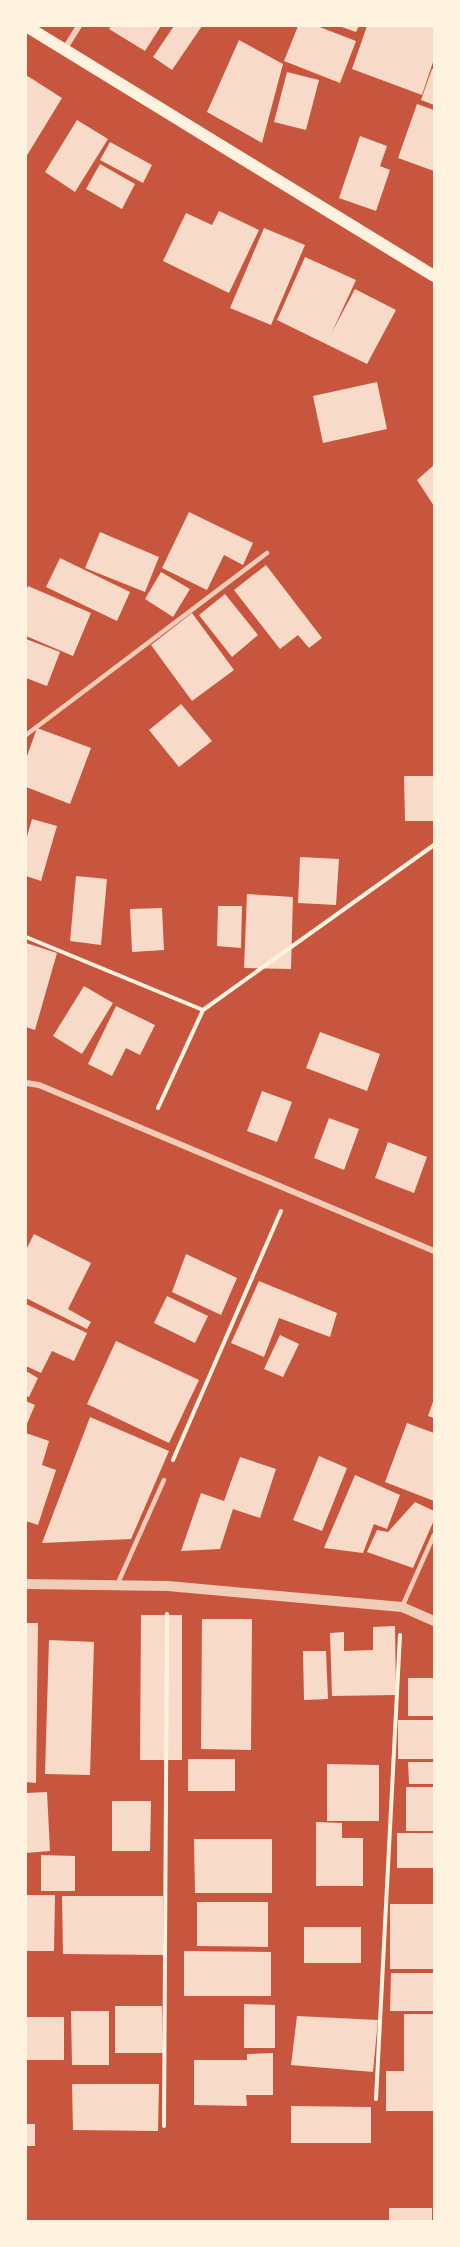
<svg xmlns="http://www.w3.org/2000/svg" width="460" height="2247" font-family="'Golos Text',sans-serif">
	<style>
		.building { fill: #f7dbc8 }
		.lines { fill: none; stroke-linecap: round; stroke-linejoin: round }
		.path { stroke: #fff3e0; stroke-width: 4 }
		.service { stroke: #f1ccb7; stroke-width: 4.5 }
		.minor { stroke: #f1ccb7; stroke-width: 6 }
		.tertiary { stroke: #f1ccb7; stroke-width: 10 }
		.secondary { stroke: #fff3e0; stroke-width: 12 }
	</style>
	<rect width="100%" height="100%" fill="#c8553d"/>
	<path class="building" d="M111,26h50l-16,25 -36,-22z
		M174,26h28l-30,44 -19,-13z
		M298,26h19l39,15 -16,42 -56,-22z
		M339,26h20l-3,6z
		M367,26h67v33l-12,36 -70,-26z
		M239,40l44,24 -21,79 -55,-31z
		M432,69h2v36l-13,-5z
		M287,72l32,8 -13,50 -32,-8z
		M26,75l36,23 -36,59z
		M417,104l17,6v61l-36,-13z
		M77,120l31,19 -33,53 -30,-20z
		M360,136l27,10 -7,20 10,4 -14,41 -37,-13z
		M110,142l42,23 -9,18 -43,-23z
		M100,164l35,20 -13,25 -36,-20z
		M219,211l40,19 -30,63 -66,-32 23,-48 26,12z
		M264,228l41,17 -34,80 -41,-17z
		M305,257l51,23 -24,52 23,-43 41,21 -29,54 -90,-44z
		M377,382l10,47 -64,14 -10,-47z
		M434,465v41l-17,-26z
		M189,512l64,31 -10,22 -19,-10 -17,35 -45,-22z
		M100,532l59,25 -14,35 -60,-24z
		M60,558l70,34 -13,29 -71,-34z
		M266,565l56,73 -13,10 -11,-13 -18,14 -46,-59z
		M161,572l29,17 -17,28 -28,-18z
		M28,586l63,27 -18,43 -47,-20v-45z
		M225,594l33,41 -26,22 -33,-42z
		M192,613l42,57 -42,31 -41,-56z
		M26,639l34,13 -13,34 -21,-8z
		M181,704l31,37 -33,26 -30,-37z
		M37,728l54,20 -21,56 -44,-17v-28z
		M404,776h30v45h-29z
		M32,819l25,7 -16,55 -15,-5v-36z
		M300,857l39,2 -3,46 -38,-2z
		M76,876l31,3 -6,66 -31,-4z
		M247,894l46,3 -2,72 -47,-1z
		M218,906h24l-1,42 -24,-2z
		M162,908l2,42 -32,2 -2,-43z
		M26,943l31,10 -22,77 -9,-3z
		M84,986l29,17 -31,51 -29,-18z
		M116,1006l39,19 -15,30 -14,-7 -14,28 -24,-12z
		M320,1032l60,22 -13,37 -61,-23z
		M262,1091l30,11 -15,40 -30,-11z
		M329,1118l30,11 -15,41 -30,-12z
		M388,1142l39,15 -13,36 -39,-15z
		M34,1234l57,29 -23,46 23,13 -4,7 -61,-31v-48z
		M186,1254l51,24 -16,37 -49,-23z
		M259,1281l78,32 -7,24 -51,-19 -15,39 -33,-14z
		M167,1296l41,20 -13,27 -41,-20z
		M26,1304l61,29 -13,28 -22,-10 -11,22 -15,-7z
		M280,1335l19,9 -16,33 -19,-8z
		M116,1341l83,39 -30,63 -82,-39z
		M26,1371l12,7 -9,19 -3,-1z
		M434,1399v19l-6,-2z
		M26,1401l9,4 -9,21z
		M90,1417l79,34 -38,88 -89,4z
		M407,1423l27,10v68l-49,-19z
		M26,1433l23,8 -7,24 14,5 -18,55 -12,-4z
		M319,1456l28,12 -25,63 -29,-11z
		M240,1457l36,12 -16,49 -27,-9 -13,40 -39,2 20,-58 23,8z
		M355,1475l45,20 -13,34 -13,-5 -11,29 -39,-5z
		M415,1502l19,9v9l-21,48 -46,-16 10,-22 11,2z
		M141,1615h41v145h-42z
		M202,1619h50l-1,131 -50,-1z
		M26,1623h12l-2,160 -10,-1z
		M395,1626l1,69 -64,1 -2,-63 14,-1v19l29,-1v-23z
		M49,1640l45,2 -4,133 -45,-1z
		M303,1651h23l2,48 -24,1z
		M408,1678h26v38h-26z
		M398,1720h36v39h-36z
		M188,1759h47v32h-47z
		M408,1762h26v22h-25z
		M327,1764l52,1v56h-52z
		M406,1787h28v44h-28z
		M47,1792l3,59 -24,2v-60z
		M112,1801h39l-1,50h-38z
		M316,1822l26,1v15h21v48h-47z
		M397,1833h37v35h-37z
		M194,1839h78v54h-77z
		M41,1855l34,1v35h-34z
		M26,1895h29l-1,56h-28z
		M62,1896h101v59l-100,-1z
		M197,1902h71v45l-71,-1z
		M390,1904h44v65h-44z
		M304,1927h57v36h-57z
		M184,1951l87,1v44h-87z
		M391,1973h43v38h-44z
		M244,2004l31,1v43h-31z
		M115,2006h47l1,47h-48z
		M71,2011h38v54h-37z
		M404,2014h30v97h-48v-40h18z
		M297,2016l81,4 -5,52 -82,-7z
		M26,2017h38v43h-38z
		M273,2053v42h-27l1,11 -53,-1v-45h53v-6z
		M72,2084h87l-1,47 -85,-1z
		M291,2106l80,1v36h-80z
		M26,2124h9v22h-9z
		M389,2208h43v14h-43z"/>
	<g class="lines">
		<path class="path" d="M26,937l177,73
			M158,1108l45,-98 231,-165
			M173,1460l108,-249
			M376,2099l24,-464
			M164,2126l3,-512"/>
		<path class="service" d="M26,735l241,-182
			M117,1585l47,-105
			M402,1607l32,-72"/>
		<path class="minor" d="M64,50l15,-24
			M26,1083l13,2 395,166"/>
		<path class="tertiary" d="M26,1584l142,2 234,21 32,14"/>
		<path class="secondary" d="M26,26l408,250"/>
	</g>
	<rect width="460" height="2247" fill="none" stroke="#fff3e0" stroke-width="54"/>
</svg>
